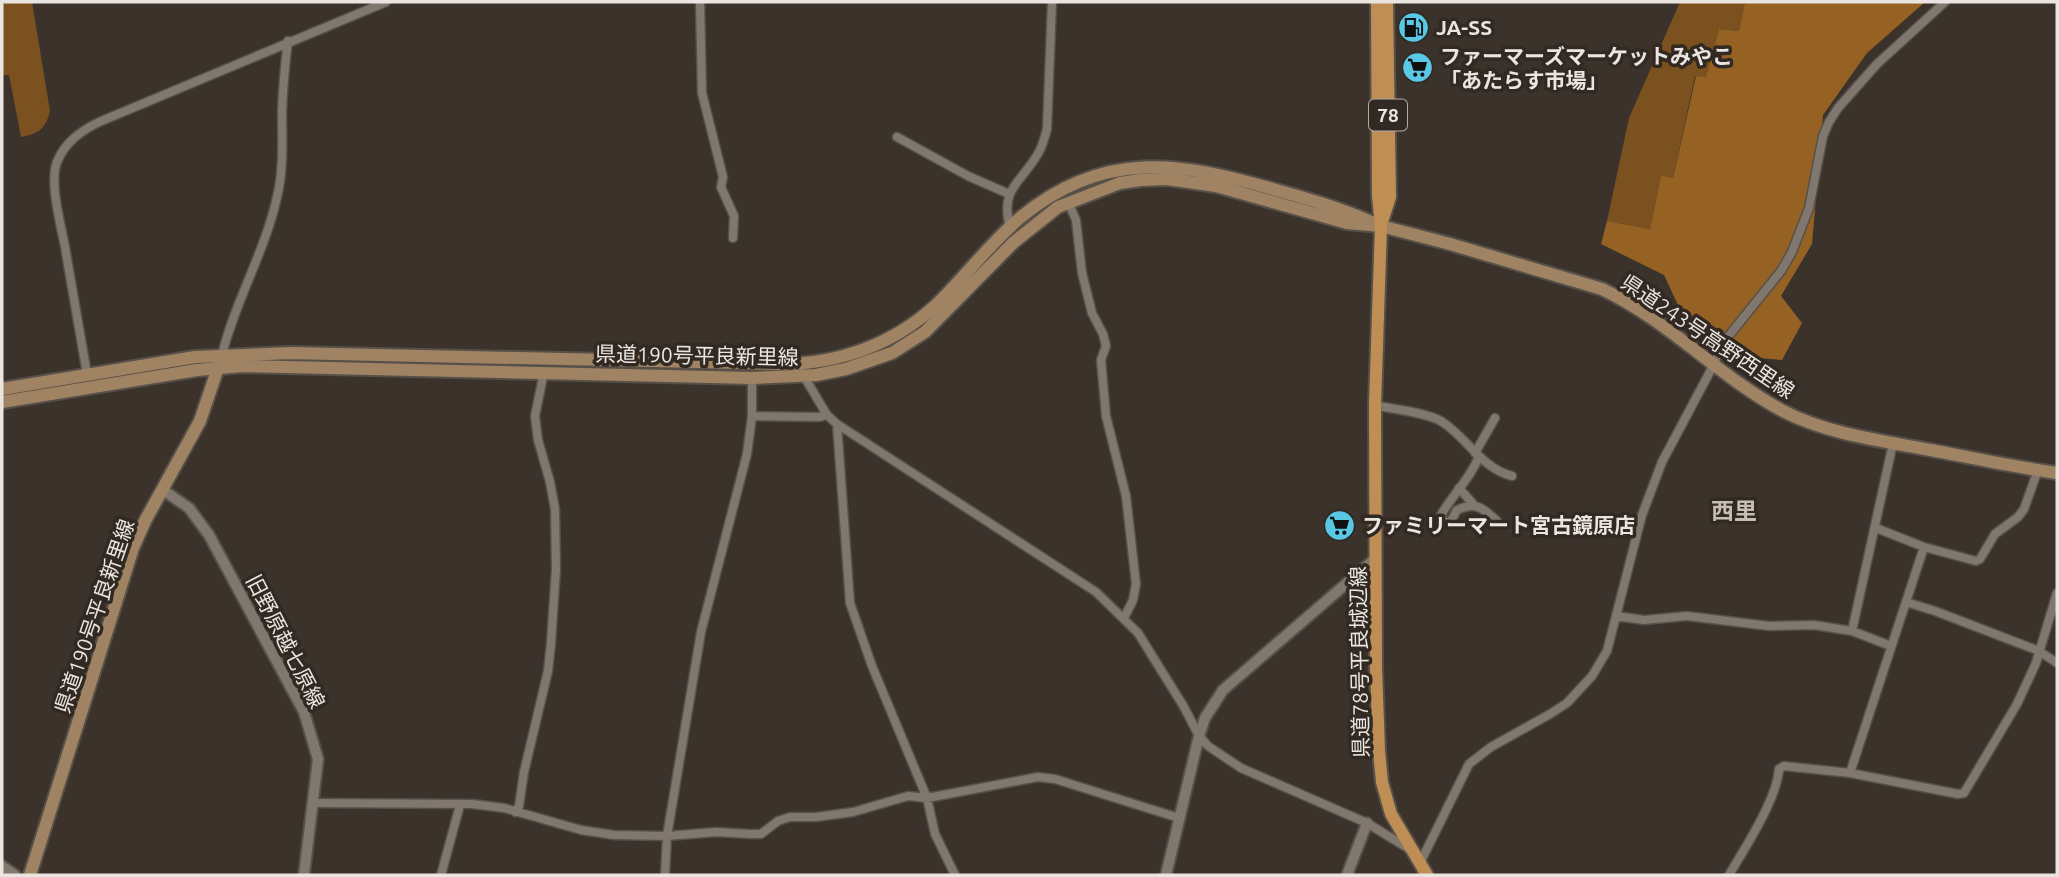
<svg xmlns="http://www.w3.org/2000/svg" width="2059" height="877" font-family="Ubuntu,'Noto Sans JP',sans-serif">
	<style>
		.green { fill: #7b5120 }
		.forest { fill: #956223 }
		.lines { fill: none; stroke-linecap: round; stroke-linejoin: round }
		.minor-casing { stroke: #565049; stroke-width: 11 }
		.tertiary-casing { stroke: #565049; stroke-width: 14 }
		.secondary-casing { stroke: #565049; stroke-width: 16 }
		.primary-casing { stroke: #565049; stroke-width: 16 }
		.minor { stroke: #80776e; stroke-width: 8 }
		.tertiary { stroke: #80776e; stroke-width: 10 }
		.secondary { stroke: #a08362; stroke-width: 12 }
		.primary { stroke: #bf8e55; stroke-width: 12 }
		.labels { text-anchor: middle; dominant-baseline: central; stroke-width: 7; stroke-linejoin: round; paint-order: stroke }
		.shield { fill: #312922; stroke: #b2ada7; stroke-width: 2 }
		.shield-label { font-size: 19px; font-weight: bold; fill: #eae5e0 }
		.poi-label { font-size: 21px; font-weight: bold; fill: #eae5e0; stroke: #312922; text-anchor: start }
		.street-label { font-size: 21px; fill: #eae5e0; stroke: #312922 }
		.neighbourhood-label { font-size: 23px; font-weight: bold; fill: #c6bdb3; stroke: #312922 }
	</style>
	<rect width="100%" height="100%" fill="#3b332b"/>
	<path class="green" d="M2,2h30l18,109c-4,17 -11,23 -29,26l-12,-62h-7z
		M1680,2h65l-6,29 -20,-2 -13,49 -11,-2 -22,102 -12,-1 -11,52 -43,-8 22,-103z"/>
	<path class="forest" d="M1745,2h180l-58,51 -44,62 -11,129 -31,52 21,27 -20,37 -47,-4 -57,-51 -14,-30 -63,-31 6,-23 43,8 11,-53 12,2 23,-102 10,1 13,-48 20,2z"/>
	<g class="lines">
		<defs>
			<path id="minor" d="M700,2l2,91 21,84 -2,10 13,29 -1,22
				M897,137l71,39 41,18
				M1068,202l8,18 6,53 10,40 11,21 3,12 -5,14 5,56 20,80 10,88 -3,16 -9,18
				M1010,228c-11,-42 13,-45 30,-78 3,-6 5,-14 7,-21l5,-127
				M222,355c13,-54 43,-103 55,-158 7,-28 5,-57 5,-86 1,-23 3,-47 6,-70
				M802,373l25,42 10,9 259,168 42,41 46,74 15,29 9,10 33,22 126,55 44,27
				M87,374c-7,-42 -15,-85 -22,-127 -4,-22 -16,-64 -8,-85 8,-20 24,-31 42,-40l287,-120
				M1375,405c20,5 45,6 64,15 27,15 41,48 73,56
				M752,416l67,1 8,-2
				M837,424l13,179 22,63 55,132 8,36 20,41
				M1475,453l20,-35
				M1479,456c-8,22 -26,38 -38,59l3,6 6,2 7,-13c19,-9 26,-2 40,11
				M1459,488l15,17
				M1876,528l48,19 52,14 4,-2 15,-25 23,-17 6,-8 14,-39
				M1906,602l29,9 104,40 18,12
				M1616,616l28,4 43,-4 82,10 45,-1 38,6 39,15
				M1852,631l41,-188
				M1850,773l74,-226
				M313,803l159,1 32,4 77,22 33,5 53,1 49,-4 34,2h11l17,-13 12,-4h26l37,-5 55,-16 19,2 111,-21 17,2 124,39
				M515,812l4,-6 5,-34 24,-101 3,-28 5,-74 -1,-60 -5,-27 -12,-42 -3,-24 9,-44
				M1420,863l49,-99 22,-17 59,-33 17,-11 25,-27 15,-25 35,-136 20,-53 51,-96 10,-23 58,-72 11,-19 17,-44 14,-72 6,-14 9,-14 39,-44 68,-62
				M441,875l19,-70
				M665,875l2,-39 34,-204 46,-178 5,-38v-38
				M1729,875c16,-27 48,-76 50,-106l5,-3 66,7 108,21 6,-1 53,-89 19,-41 21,-70"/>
			<path id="tertiary" d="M163,490l26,18 20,27 95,177 14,47 -14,116
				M2,866l13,9
				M1166,875l33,-139 6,-18 18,-28 153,-132
				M1347,875l20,-52"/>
			<path id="secondary" d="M2,389l193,-32 96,-4 491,11c57,0 112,-20 154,-59 29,-28 54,-62 85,-88 83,-68 160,-55 255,-27 32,9 65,18 95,32
				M2,402l195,-32 45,-4 510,12 64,-3 30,-6 46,-16 33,-21 89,-90 44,-35 62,-24 21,-3 26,-1 49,7 131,37 34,3 69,18 152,45c67,32 116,87 181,122 44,23 100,30 148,39 42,8 84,17 126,23
				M30,875l103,-327 12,-27 55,-100 20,-59"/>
			<path id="primary" d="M1377,2l1,194 3,30 -6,179 1,263 3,83 3,31 9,32 36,61
				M1383,219l7,-22 -3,-195"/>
		</defs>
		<use href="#minor" class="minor-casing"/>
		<use href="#tertiary" class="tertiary-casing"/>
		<use href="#secondary" class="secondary-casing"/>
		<use href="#primary" class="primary-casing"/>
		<use href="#minor" class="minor"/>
		<use href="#tertiary" class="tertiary"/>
		<use href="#secondary" class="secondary"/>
		<use href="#primary" class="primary"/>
	</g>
	<defs>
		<symbol id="fuel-disc" viewBox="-11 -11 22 22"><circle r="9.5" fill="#59c8e5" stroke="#312922"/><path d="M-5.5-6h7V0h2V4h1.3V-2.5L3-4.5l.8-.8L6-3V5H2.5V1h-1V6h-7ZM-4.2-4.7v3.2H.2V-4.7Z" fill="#111"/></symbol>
		<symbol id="supermarket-disc" viewBox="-11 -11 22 22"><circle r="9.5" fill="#59c8e5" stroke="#312922"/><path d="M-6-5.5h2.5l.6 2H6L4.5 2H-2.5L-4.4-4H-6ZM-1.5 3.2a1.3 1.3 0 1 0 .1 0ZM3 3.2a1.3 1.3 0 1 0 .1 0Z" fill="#111"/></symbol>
	</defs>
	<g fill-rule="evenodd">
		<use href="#fuel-disc" x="1396" y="10" width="35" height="35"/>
		<use href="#supermarket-disc" x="1400" y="50" width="35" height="35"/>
		<use href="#supermarket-disc" x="1322" y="508" width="35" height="35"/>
	</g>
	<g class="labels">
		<rect class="shield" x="1369" y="99.5" width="38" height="31" rx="5"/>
		<g class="shield-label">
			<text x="1388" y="115">78</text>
		</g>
		<g class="poi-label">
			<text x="1436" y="27">JA-SS</text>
			<text x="1440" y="56">ファーマーズマーケットみやこ<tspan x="1440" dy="24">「あたらす市場」</tspan></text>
			<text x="1362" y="525">ファミリーマート宮古鏡原店</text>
		</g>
		<g class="street-label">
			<text transform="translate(1708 336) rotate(34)">県道243号高野西里線</text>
			<text transform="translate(697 355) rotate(1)">県道190号平良新里線</text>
			<text transform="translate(94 616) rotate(-71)">県道190号平良新里線</text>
			<text transform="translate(286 641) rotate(63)">旧野原越七原線</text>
			<text transform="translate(1359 662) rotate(-91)">県道78号平良城辺線</text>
		</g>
		<g class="neighbourhood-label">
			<text x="1734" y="510">西里</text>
		</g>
	</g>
	<rect width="2059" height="877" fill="none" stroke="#eae5e0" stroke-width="7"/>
</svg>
